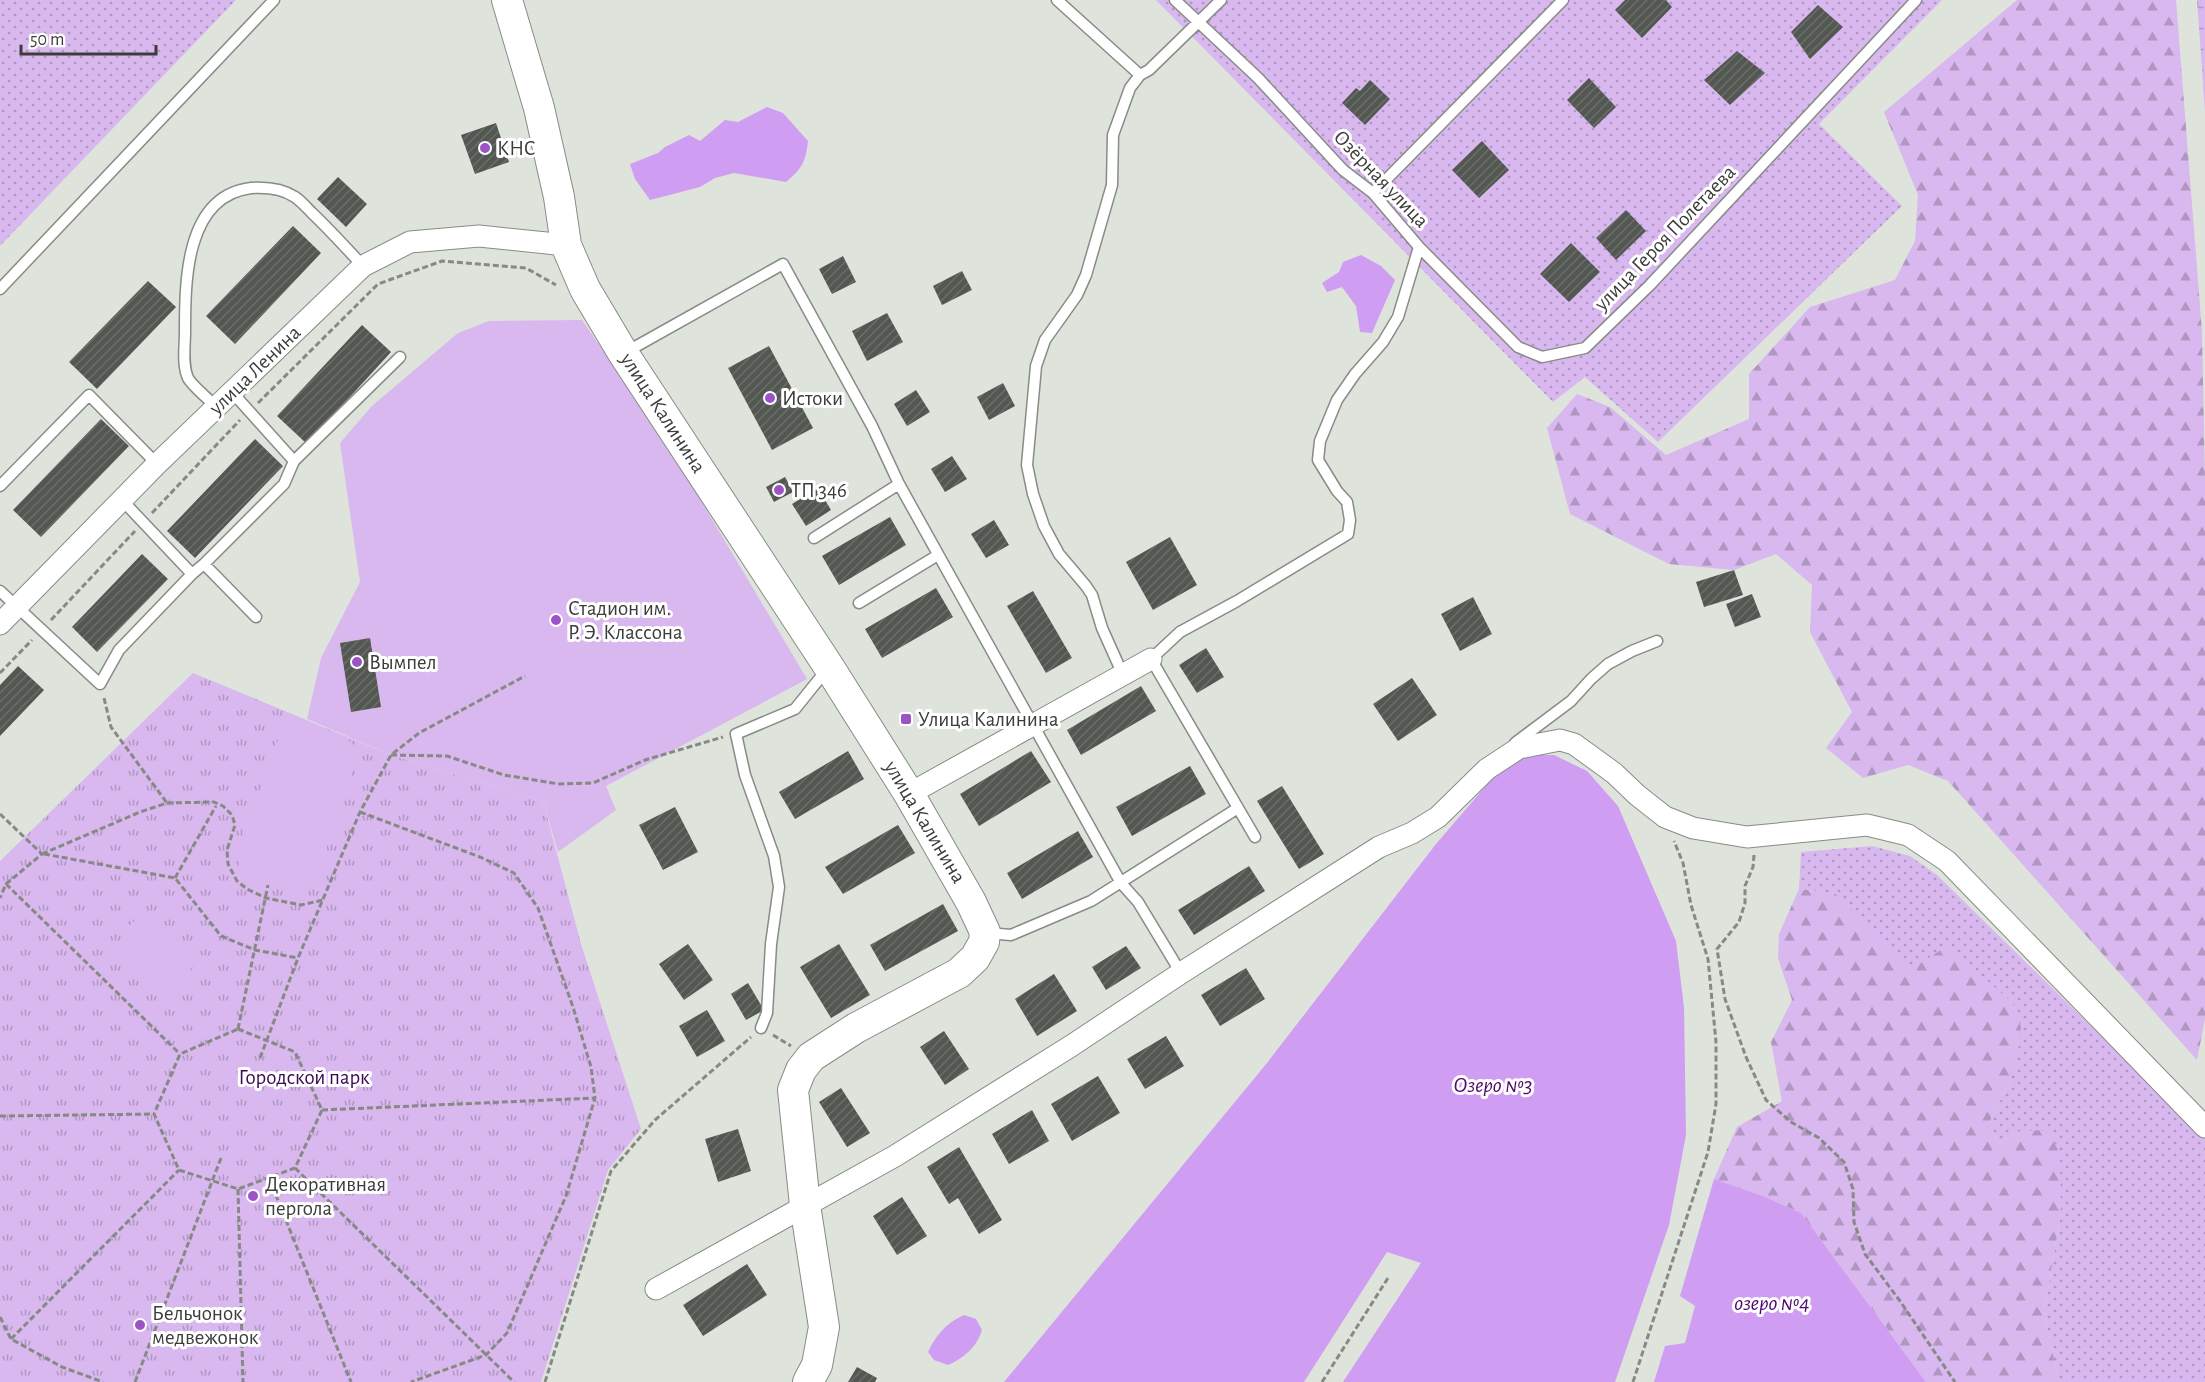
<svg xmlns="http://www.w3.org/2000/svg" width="2205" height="1382" font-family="'Alegreya Sans',sans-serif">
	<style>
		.grass { fill: url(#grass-dots) }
		.forest { fill: url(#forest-firs) }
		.wetland { fill: url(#wetland-marsh) }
		.park { fill: url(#park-tufts) }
		.pitch { fill: #d8b8ee }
		.water { fill: #cf9df1 }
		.building { fill: url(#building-hatch) }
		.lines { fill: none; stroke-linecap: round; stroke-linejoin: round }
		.lane-casing { stroke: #878c86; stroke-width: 13 }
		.street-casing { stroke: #878c86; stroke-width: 23 }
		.secondary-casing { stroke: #878c86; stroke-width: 32 }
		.path { stroke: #868984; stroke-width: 3; stroke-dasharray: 6 3; stroke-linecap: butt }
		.lane { stroke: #fff; stroke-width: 10 }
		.street { stroke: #fff; stroke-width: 21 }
		.secondary { stroke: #fff; stroke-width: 30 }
		.poi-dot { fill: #9b53c6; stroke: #fff; stroke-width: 2 }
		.labels { text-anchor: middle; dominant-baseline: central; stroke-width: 6; stroke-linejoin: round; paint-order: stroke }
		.poi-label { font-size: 21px; fill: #3b3d3a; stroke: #fff; text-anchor: start }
		.street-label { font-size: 21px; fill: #3b3d3a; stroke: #fff }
		.park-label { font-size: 21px; fill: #3c0a55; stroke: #fff }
		.water-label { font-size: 22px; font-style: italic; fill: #500970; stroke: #fff }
	</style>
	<defs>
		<pattern id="grass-dots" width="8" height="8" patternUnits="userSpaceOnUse" patternTransform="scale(1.5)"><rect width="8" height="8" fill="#d8b8ee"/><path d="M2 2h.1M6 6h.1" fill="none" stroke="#b097c2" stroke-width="1.8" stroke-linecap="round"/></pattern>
		<pattern id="forest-firs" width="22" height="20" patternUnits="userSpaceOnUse" patternTransform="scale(1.5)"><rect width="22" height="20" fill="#d8b8ee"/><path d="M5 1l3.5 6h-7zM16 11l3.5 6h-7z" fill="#b097c2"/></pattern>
		<pattern id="wetland-marsh" width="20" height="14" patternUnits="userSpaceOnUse" patternTransform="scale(1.5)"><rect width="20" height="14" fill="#d8b8ee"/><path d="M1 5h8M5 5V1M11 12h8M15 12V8" fill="none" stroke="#b097c2"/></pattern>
		<pattern id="park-tufts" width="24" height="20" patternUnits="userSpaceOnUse" patternTransform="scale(1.5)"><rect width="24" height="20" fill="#d8b8ee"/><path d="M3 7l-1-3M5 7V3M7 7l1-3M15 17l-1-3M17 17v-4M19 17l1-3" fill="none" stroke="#b097c2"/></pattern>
		<pattern id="building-hatch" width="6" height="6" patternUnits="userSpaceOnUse" patternTransform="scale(1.5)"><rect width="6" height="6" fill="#535751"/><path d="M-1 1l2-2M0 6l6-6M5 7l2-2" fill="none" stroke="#6a6d68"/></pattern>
	</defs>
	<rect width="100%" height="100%" fill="#dee3dc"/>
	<path class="grass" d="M0,0h236l-236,246z
		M1156,0h786l-123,124 83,82 -244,236 -73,-65 -32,25z
		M1872,846l38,10 27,19 268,263v244h-146l-15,-70 17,-100 -41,-81 -21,12 -10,-20 22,-44 -176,-186 -36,-4 2,-37z"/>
	<path class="forest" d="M2017,0h159l26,332 3,148v539l-8,41 -249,-279 -40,-16 -45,13 -37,-30 26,-36 -42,-80 2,-47 -36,-31 -42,16 -65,-6 -99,-50 -23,-86 30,-34 33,13 56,48 83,-36v-45l61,-67 85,-27 20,-39 3,-46 -34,-83z
		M1799,889l36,4 75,77 37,-24 66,57 8,24 -3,24 -7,28 -22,44 10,20 21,-12 30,-1 10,26 1,56 -17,100 15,70h-133l-125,-169 -38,-17 -49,-17 23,-52 45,-26 -11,-59 21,-42 -14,-42 1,-24z"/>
	<path class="wetland" d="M2197,0h8v111z"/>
	<path class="park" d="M193,673l198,82 152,46 38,143 60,185 -33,41 -67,212h-541v-521z"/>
	<path class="pitch" d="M582,320l84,122 141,237 -201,107 10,24 -58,42 -15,-51 -152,-46 -84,-36 14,-61 39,-76 -20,-139 32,-37 86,-73 31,-12z
		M299,719l44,17 13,11 1,11 -42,124 -10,11 -9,1 -28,-9 -20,-8 -9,-10 -2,-14 44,-122 7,-7z
		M145,910l53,49 -31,43 -37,-31 -9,-37z"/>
	<path class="water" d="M767,107l16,6 25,28c-2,20 -6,28 -22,41l-52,-9 -19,5 -15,9 -50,13 -15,-21 -5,-15 28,-11 7,-6 24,-12 11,6 25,-21 13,2z
		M1361,255l20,11 14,14 -23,53 -12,-1 -4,-26 -14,-19 -15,5 -5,-9 17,-11 4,-10z
		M1530,755h24l33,16 31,35 58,135 8,67 2,127 -17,90 -54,157h-272l78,-119 -34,-11 -83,130h-300l263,-319 169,-219 67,-78z
		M1714,1179l49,17 38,17 125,169h-272l11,-36 20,-3 10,-37 -15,-10z
		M964,1315l12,4 6,11c-5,17 -18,28 -34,35l-14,-5 -6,-8c8,-17 18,-29 36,-37z"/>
	<path class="building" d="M1625,0h41l6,7 -30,31 -27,-28z
		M1818,5l25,22 -33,32 -19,-27z
		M1737,51l28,22 -35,32 -26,-25z
		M1589,78l27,29 -22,21 -27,-28z
		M1370,80l20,19 -25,26 -23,-22 14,-15 4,3z
		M496,123l13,39 -34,12 -14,-39z
		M1482,141l27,29 -30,28 -27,-28z
		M338,177l29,27 -21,23 -29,-28z
		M1626,210l20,21 -30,29 -20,-22z
		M293,226l28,27 -86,91 -29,-28z
		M1571,243l29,29 -31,30 -29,-28z
		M843,256l13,26 -24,12 -13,-25z
		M962,271l10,19 -30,15 -9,-19z
		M148,281l28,26 -79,82 -28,-27z
		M887,313l16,29 -36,19 -15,-30z
		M362,325l29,27 -84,92 -30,-28z
		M769,346l44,82 -41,22 -44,-82z
		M1003,383l12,23 -26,14 -12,-23z
		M916,390l14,22 -23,14 -13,-22z
		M101,419l28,27 -88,91 -28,-27z
		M255,439l28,27 -88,92 -28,-27z
		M952,456l15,23 -22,13 -14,-23z
		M785,477l8,15 -19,10 -8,-15z
		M818,488l13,22 -25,16 -14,-22z
		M890,517l16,28 -67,40 -17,-29z
		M994,520l15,25 -23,13 -15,-24z
		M1170,537l27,48 -44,25 -27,-48z
		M142,554l26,25 -71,73 -25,-25z
		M1734,570l9,25 -39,12 -8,-25z
		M936,588l17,29 -71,41 -17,-29z
		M1033,591l39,67 -26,15 -39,-67z
		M1752,594l9,23 -26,10 -9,-23z
		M1473,597l19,37 -32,17 -19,-37z
		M370,638l11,69 -30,5 -11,-69z
		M1206,648l18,29 -27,16 -18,-28z
		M18,666l26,24 -44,46v-51z
		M1412,678l25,37 -39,26 -25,-37z
		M1141,686l15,25 -75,44 -14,-25z
		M848,751l16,28 -69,40 -16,-27z
		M1031,751l20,31 -72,44 -19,-32z
		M1190,766l16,28 -74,42 -16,-29z
		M1282,786l42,68 -25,15 -42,-68z
		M675,807l23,45 -35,18 -24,-45z
		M898,825l17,28 -72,41 -18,-27z
		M1078,831l15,26 -71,42 -15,-26z
		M1249,866l16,25 -71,44 -16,-25z
		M943,904l15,27 -73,40 -15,-26z
		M688,944l25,36 -29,20 -25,-36z
		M839,944l31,51 -39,23 -31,-51z
		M1126,946l15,22 -35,22 -14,-23z
		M1246,968l19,31 -45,27 -19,-31z
		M1054,974l23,37 -40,25 -22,-37z
		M748,983l16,27 -18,10 -15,-26z
		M707,1010l18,31 -28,16 -18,-31z
		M944,1031l25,38 -24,16 -25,-38z
		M1166,1036l18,30 -39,23 -18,-30z
		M1098,1076l22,37 -48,28 -21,-37z
		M841,1088l29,45 -23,14 -28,-45z
		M1032,1110l17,31 -40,23 -17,-30z
		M738,1129l13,42 -33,11 -13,-43z
		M959,1147l43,73 -23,14 -21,-36 -9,6 -22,-37z
		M902,1197l25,39 -30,19 -24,-39z
		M747,1264l20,31 -64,41 -20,-31z
		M857,1367l20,11 -2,4h-27z"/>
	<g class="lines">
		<defs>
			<path id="lane" d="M1057,0l83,75
				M1175,0l83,78 85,92 30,23 46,54 -21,70 -15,25 -28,32 -18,26 -17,41 -2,19 19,31 10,11 3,18 -2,14 -111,67 -57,31 -29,27 104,178
				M1373,193l190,-193
				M1419,247l99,100 24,10 43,-9 65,-63 266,-285
				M0,289l274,-289
				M626,352l157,-88 89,162 27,58 222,399 17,19 43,71
				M232,392l62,69 106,-104
				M217,408c-7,-8 -25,-22 -29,-30 -6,-13 -3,-32 -3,-46 0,-50 0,-136 66,-144 15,-1 32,1 44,9 6,4 12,11 17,16 18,17 34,35 51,53
				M0,486l89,-91 68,69
				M122,500l70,74 12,-10 52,53
				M814,538l85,-54
				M204,564l80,-80 10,-23
				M0,591l100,93 19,-34 73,-76
				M859,603l79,-48
				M1123,675l-21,-47 -10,-33 -6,-9 -27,-32 -15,-28 -11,-32 -6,-29 9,-99 9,-26 32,-45 9,-20 26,-90 1,-50 17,-47 10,-13 9,-5 72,-70
				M1515,743l56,-42 20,-22 17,-15 24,-13 25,-10
				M987,933l24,2 80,-34 147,-93
				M761,1028l6,-15 4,-69 8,-57 -5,-31 -29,-81 -9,-41 59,-25 33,-41"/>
			<path id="street" d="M0,624l157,-160 206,-198 47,-24 69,-6 87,9
				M909,794l242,-135
				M656,1289l239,-133 176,-110 110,-73 198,-126 33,-14 26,-16 49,-48 32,-21 41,-8 14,4 40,29 23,22 28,22 28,11 54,9 120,-12 41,10 39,26 258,266"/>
			<path id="secondary" d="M507,0l32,108 20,89 7,48 19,44 38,64 206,314 80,127 62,108 14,30 -1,10 -9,16 -16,15 -103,55 -45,29 -10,13 -8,20 12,115 19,122 -7,38 -9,17"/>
		</defs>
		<use href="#lane" class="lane-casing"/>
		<use href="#street" class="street-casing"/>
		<use href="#secondary" class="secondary-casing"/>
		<path class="path" d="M258,403l120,-119 64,-23 84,7 30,17
			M152,513l88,-93
			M51,620l84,-89
			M0,673l32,-33
			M104,698l7,29 56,76
			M391,755l56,1 57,19 55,9 34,-1 52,-23 78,-23
			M360,812l120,45 34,16 24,35 35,99 18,60 4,31 -29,98 -59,137 -21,22 -75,27
			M0,814l42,40 -36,30 -6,14
			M42,854l98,-42 27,-9 47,-1 9,4 9,9 3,10 -8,25 1,14 9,17 10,8 19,9 35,7 22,-5
			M44,854l131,24 46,58 34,14 43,8
			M1754,855l-1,12 -8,19v17l-6,19 -22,27 8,50 21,58 20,43 25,22 28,16 25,24 9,27 1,33 11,32 35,47 55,81
			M175,878l41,-72
			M6,884l174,170
			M238,1029l57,23 27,58 -27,58 -57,21 -59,-19 -25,-56 26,-60z
			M238,1029l30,-144
			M773,1035l18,11
			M260,1058l38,-100 62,-146 31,-57 28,-22 106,-57
			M322,1110l273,-12
			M0,1116l154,-2
			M295,1168l219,214
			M269,1178l82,204
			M238,1189l5,193
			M0,1317l11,22 51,28 41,15
			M11,1339l168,-169
			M135,1382l86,-224
			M545,1382l66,-211 44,-51 96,-83
			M1322,1382l66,-104
			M1633,1382l75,-230 8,-48v-62l-8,-83 -17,-54 -8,-42 -9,-22"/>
		<use href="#lane" class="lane"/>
		<use href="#street" class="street"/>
		<use href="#secondary" class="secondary"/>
	</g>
	<g class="poi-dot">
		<circle cx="485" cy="148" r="6"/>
		<circle cx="770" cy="398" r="6"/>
		<circle cx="779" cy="490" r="6"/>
		<circle cx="556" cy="620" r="6"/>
		<circle cx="357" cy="662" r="6"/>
		<rect x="900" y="713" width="12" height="12" rx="3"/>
		<circle cx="253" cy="1196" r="6"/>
		<circle cx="140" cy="1325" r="6"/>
	</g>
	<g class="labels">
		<g class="poi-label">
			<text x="497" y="148">КНС</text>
			<text x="782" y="398">Истоки</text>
			<text x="791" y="490">ТП 346</text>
			<text x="568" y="608">Стадион им.<tspan x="568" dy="24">Р. Э. Классона</tspan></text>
			<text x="369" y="662">Вымпел</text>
			<text x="918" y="719">Улица Калинина</text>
			<text x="265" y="1184">Декоративная<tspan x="265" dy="24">пергола</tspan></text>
			<text x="152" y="1313">Бельчонок<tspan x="152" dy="24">медвежонок</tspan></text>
		</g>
		<g class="street-label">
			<text transform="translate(1381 179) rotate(46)">Озёрная улица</text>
			<text transform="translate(1665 238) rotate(-46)">улица Героя Полетаева</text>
			<text transform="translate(255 370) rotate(-44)">улица Ленина</text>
			<text transform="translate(663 413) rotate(57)">улица Калинина</text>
			<text transform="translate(925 822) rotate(59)">улица Калинина</text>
		</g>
		<g class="park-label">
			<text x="304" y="1077">Городской парк</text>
		</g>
		<g class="water-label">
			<text x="1493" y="1085">Озеро №3</text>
			<text x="1772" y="1303">озеро №4</text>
		</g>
	</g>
	<path d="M21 45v9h135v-9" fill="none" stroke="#3b3d3a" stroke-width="3"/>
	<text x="30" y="45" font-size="18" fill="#3b3d3a" stroke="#ffffff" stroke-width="4.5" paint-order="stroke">50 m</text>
</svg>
